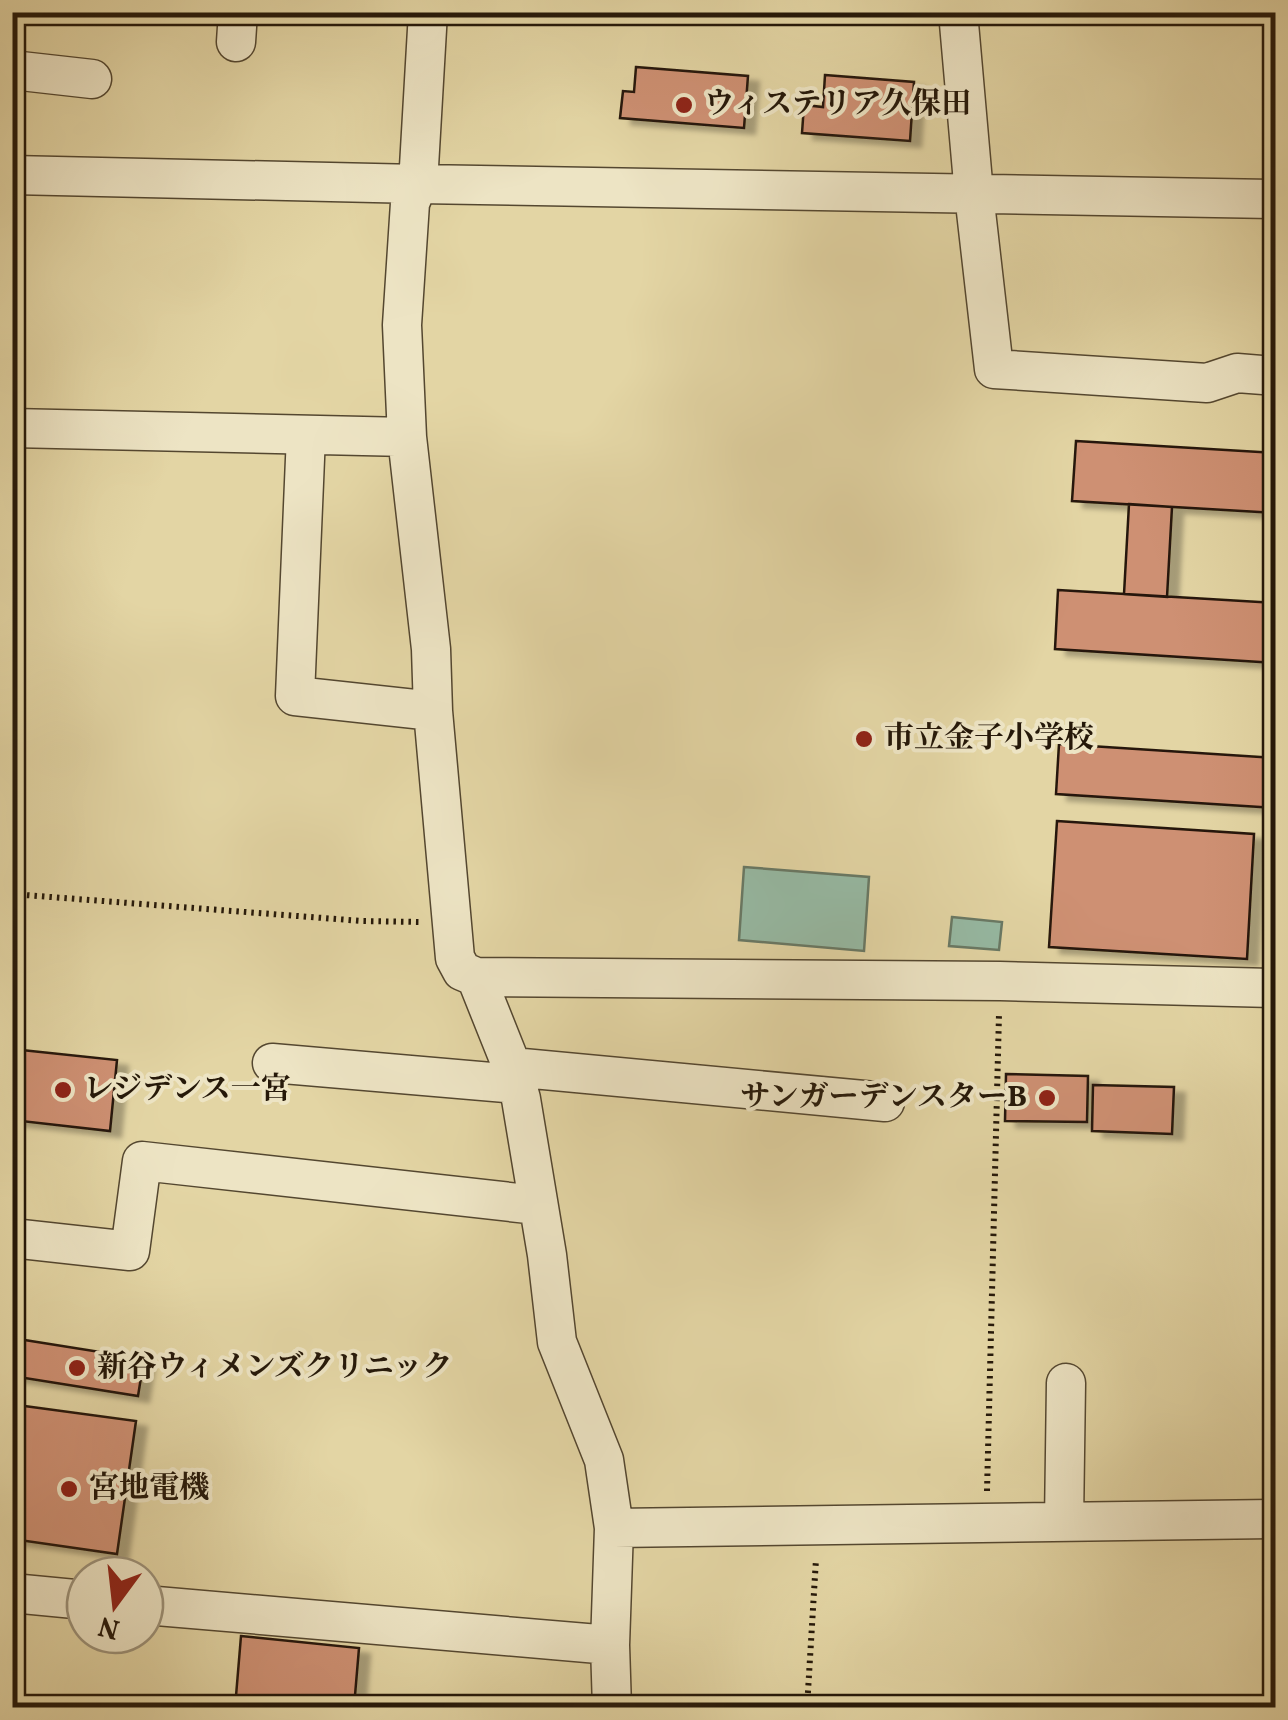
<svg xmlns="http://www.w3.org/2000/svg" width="1288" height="1720" font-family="Vollkorn,'Noto Serif JP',serif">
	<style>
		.water { fill: #96b9a3; stroke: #697965; stroke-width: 2.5 }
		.building { fill: #ce9073; stroke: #251809; stroke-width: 2.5; filter: url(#shadow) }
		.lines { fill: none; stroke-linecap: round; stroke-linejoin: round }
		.street-casing { stroke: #544730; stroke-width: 41 }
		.path { stroke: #251809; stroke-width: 6; stroke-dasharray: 2.5 5; stroke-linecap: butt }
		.street { stroke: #ede4c4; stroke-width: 38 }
		.poi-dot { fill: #8f2418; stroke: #ede4c4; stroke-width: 4 }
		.labels { text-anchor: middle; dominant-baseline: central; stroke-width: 8; stroke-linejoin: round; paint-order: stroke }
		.poi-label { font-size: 30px; font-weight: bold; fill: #251809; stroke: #ede4c4; text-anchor: start }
	</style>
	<defs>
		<filter id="shadow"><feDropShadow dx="11" dy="6" stdDeviation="2.5" flood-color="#0004"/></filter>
	</defs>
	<rect width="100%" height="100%" fill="#e3d5a4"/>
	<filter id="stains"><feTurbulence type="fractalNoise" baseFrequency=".002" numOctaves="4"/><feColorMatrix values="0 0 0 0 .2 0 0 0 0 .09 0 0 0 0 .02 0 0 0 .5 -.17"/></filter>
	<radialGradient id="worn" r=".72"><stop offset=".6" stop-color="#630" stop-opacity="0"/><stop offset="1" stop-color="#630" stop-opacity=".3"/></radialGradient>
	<path class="water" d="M744,867l125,10 -5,74 -125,-11z
		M952,917l50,5 -3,28 -50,-4z"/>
	<path class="building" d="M636,67l112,9 -4,52 -124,-10 3,-27 11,1z
		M825,75l89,7 -4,59 -108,-8 2,-28 19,2z
		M1076,441l200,12v60l-204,-12z
		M1129,504l43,3 -5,90 -43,-3z
		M1058,590l218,13v60l-221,-14z
		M1059,744l217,14v50l-220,-14z
		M1057,821l197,13 -7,125 -198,-12z
		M12,1049l105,11 -7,71 -98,-11z
		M1006,1074l82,2 -1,46 -82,-1z
		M1093,1085l81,2 -2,47 -80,-3z
		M12,1338l132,21 -6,37 -126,-20z
		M17,1405l119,16 -19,133 -105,-15v-100z
		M241,1636l118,12 -5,59 -118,-11z"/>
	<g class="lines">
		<defs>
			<path id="street" d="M428,12l-10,172 858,15
				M958,12l16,182 20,175 213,14 30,-10 39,3
				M236,42l2,-30
				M12,70l80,9
				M12,175l406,9 -8,19 -8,122 5,112 24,212 2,62 22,247 7,13 14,6 524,4 276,7
				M12,428l395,9
				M306,435l-11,261 138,15
				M272,1063l244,21
				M512,1067l373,35
				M12,1238l118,13 12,-90 395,44
				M1064,1522l2,-139
				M614,1528l662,-9
				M12,1593l73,7
				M145,1605l465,40 4,-117 -10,-68 -47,-118 -10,-87 -26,-156 -9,-32 -36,-90
				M610,1645l2,63"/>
		</defs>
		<use href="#street" class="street-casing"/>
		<path class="path" d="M12,894l350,27 59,1
			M987,1491l12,-477
			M807,1708l9,-149"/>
		<use href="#street" class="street"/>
	</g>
	<g class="poi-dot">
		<circle cx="684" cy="105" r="10"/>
		<circle cx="864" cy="739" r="10"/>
		<circle cx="63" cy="1090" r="10"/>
		<circle cx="1047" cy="1098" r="10"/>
		<circle cx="77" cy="1368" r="10"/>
		<circle cx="69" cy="1489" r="10"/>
	</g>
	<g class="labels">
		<g class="poi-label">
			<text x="704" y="105">ウィステリア久保田</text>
			<text x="884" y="739">市立金子小学校</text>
			<text x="83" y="1090">レジデンス一宮</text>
			<text x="1027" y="1098" text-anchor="end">サンガーデンスターB</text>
			<text x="97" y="1368">新谷ウィメンズクリニック</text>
			<text x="89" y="1489">宮地電機</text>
		</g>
	</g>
	<rect width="1288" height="1720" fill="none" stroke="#e3d5a4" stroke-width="50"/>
	<rect x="15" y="15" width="1258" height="1690" fill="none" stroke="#251809" stroke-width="5"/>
	<rect x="25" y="25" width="1238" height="1670" fill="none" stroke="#251809" stroke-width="2.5"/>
	<g transform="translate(115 1605) rotate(195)"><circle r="48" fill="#ede4c4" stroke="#9d9279" stroke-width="2.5"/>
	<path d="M0-8L18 38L0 25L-18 38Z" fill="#8f2418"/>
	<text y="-15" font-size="28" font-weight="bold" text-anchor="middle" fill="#251809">N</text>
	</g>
	<rect width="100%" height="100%" filter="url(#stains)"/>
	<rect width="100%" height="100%" fill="url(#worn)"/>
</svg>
